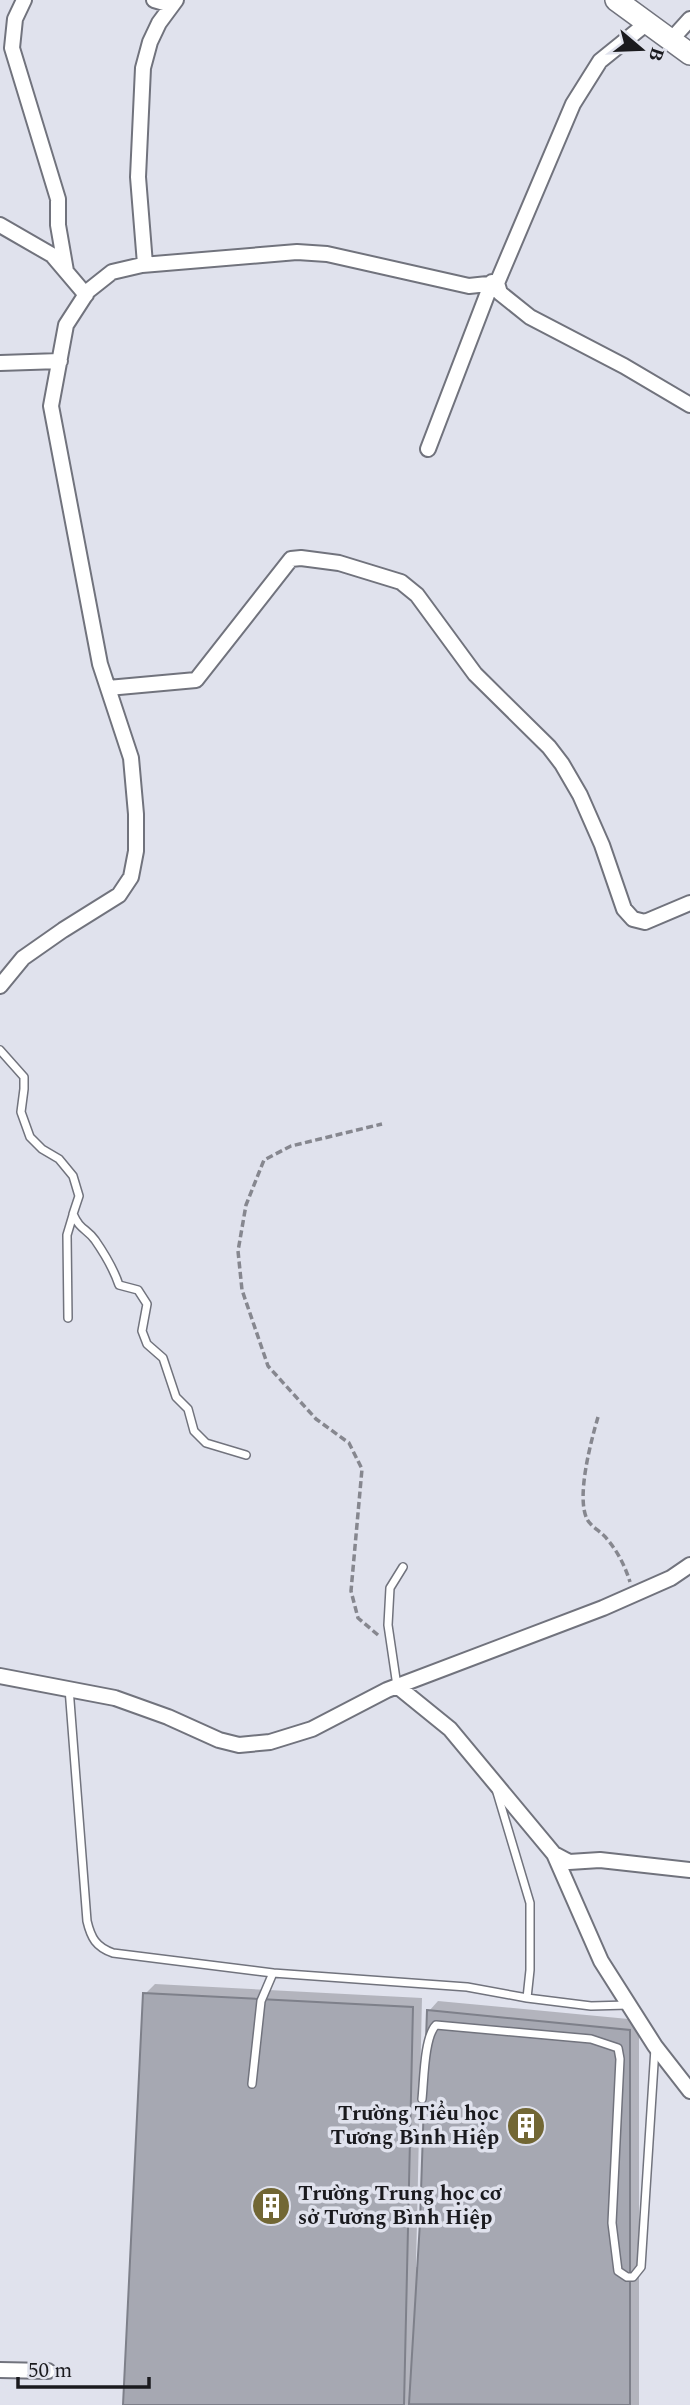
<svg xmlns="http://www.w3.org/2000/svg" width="690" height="2405" font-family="Spectral,serif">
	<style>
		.shadow { fill: #0003 }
		.building { fill: #a6a8b2; stroke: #7e808a; stroke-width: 2 }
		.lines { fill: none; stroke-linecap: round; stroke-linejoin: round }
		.lane-casing { stroke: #71737d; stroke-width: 10 }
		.street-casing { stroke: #71737d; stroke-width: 18 }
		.secondary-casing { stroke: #71737d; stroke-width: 24 }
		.path { stroke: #86878f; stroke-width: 3.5; stroke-dasharray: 7 3.5; stroke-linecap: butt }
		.lane { stroke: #fff; stroke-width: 7 }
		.street { stroke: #fff; stroke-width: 14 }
		.secondary { stroke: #fff; stroke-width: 21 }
		.labels { text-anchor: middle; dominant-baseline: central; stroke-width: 7; stroke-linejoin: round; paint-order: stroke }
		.poi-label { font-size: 21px; font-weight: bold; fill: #1a1a1e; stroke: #e0e2ed; text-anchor: end }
	</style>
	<rect width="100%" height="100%" fill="#e0e2ed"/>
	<path class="shadow" d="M155,1984l267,14 -6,269h3l10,-256 9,-10 201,19v385h-183l-43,-3v3h-289l21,-411z"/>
	<path class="building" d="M143,1993l270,14 -9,398h-281z
		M427,2010l203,20v375l-221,-1 11,-182z"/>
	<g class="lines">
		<defs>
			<path id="lane" d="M0,1050l24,27v12l-3,23 9,25 12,12 17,10 14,17 6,20 -6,18c7,16 13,14 22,26 9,13 19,30 24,45l19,5 9,14 -5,27 5,13 16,14 13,39 12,12 6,22 12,12 40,12
				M68,1318l-1,-83 6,-20
				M397,1686l-9,-61 2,-37 13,-21
				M69,1688l18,233c4,17 9,26 26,32l160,20
				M527,1998l64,8 37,-1
				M252,2084l9,-83 12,-28 194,14 60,11 3,-28v-67l-34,-114
				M422,2099c2,-18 2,-62 14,-74l155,14 27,9 2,11 -8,164 6,48 9,6h6l8,-10 14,-219"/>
			<path id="street" d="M24,0l-9,19 -3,29 46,151v26l8,46
				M154,0l17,5
				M671,40l19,-21
				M0,225l52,30 34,40
				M145,264l-7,-87 5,-109 7,-26 9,-19 17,-23
				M497,283l3,10 30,24 94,49 66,39
				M0,363l60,-2
				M428,449l64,-167
				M108,688l88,-8 95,-121 10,-1 38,5 62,19 16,13 58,79 74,73 13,17 18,31 22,50 22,64 9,10 12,3 45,-19
				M0,986l23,-28 40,-28 56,-35 12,-18 5,-26v-37l-5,-56 -31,-94 -49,-258 15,-81 22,-34 24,-19 30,-7 155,-13 30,2 142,32 28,-3 76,-179 27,-43 47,-38
				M0,1676l115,22 53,19 51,23 20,5 31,-3 42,-13 75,-39 216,-82 68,-30 19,-13
				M397,1686l53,43 104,125 15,8 31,-2 90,10
				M554,1854l47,107 54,85 35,45
				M0,2370l48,1"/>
			<path id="secondary" d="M616,0l74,54"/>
		</defs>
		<use href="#lane" class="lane-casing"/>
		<use href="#street" class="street-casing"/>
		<use href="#secondary" class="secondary-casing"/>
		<path class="path" d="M598,1417c-7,24 -22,80 -11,102 4,8 15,13 20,20 11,13 18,27 23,43
			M378,1635l-20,-17 -7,-27 11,-122 -13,-26 -33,-24 -48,-53 -26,-76 -4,-39 8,-46 18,-45 27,-14 91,-22"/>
		<use href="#lane" class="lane"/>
		<use href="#street" class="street"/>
		<use href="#secondary" class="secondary"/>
	</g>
	<defs>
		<symbol id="building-disc" viewBox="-11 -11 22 22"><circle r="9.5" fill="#726734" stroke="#e0e2ed"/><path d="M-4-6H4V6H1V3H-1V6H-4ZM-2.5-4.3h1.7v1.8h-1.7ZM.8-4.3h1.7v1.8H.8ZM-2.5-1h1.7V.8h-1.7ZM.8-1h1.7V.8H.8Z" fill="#fff"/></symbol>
	</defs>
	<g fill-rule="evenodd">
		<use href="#building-disc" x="504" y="2104" width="44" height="44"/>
		<use href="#building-disc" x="249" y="2184" width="44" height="44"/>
	</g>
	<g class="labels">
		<g class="poi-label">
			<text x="499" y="2114">Trường Tiểu học<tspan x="499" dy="24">Tương Bình Hiệp</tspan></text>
			<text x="298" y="2194" text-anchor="start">Trường Trung học cơ<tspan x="298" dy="24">sở Tương Bình Hiệp</tspan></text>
		</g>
	</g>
	<g transform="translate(641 49) rotate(109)" stroke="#e0e2ed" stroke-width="5" paint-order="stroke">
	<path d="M0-5L12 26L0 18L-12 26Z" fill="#1a1a1e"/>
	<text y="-10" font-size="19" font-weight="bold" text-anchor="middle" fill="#1a1a1e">B</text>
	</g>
	<path d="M18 2377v10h131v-10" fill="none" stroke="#1a1a1e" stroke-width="3.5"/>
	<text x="28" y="2377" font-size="21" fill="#1a1a1e" stroke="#e0e2ed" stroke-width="5" paint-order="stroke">50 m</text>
</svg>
